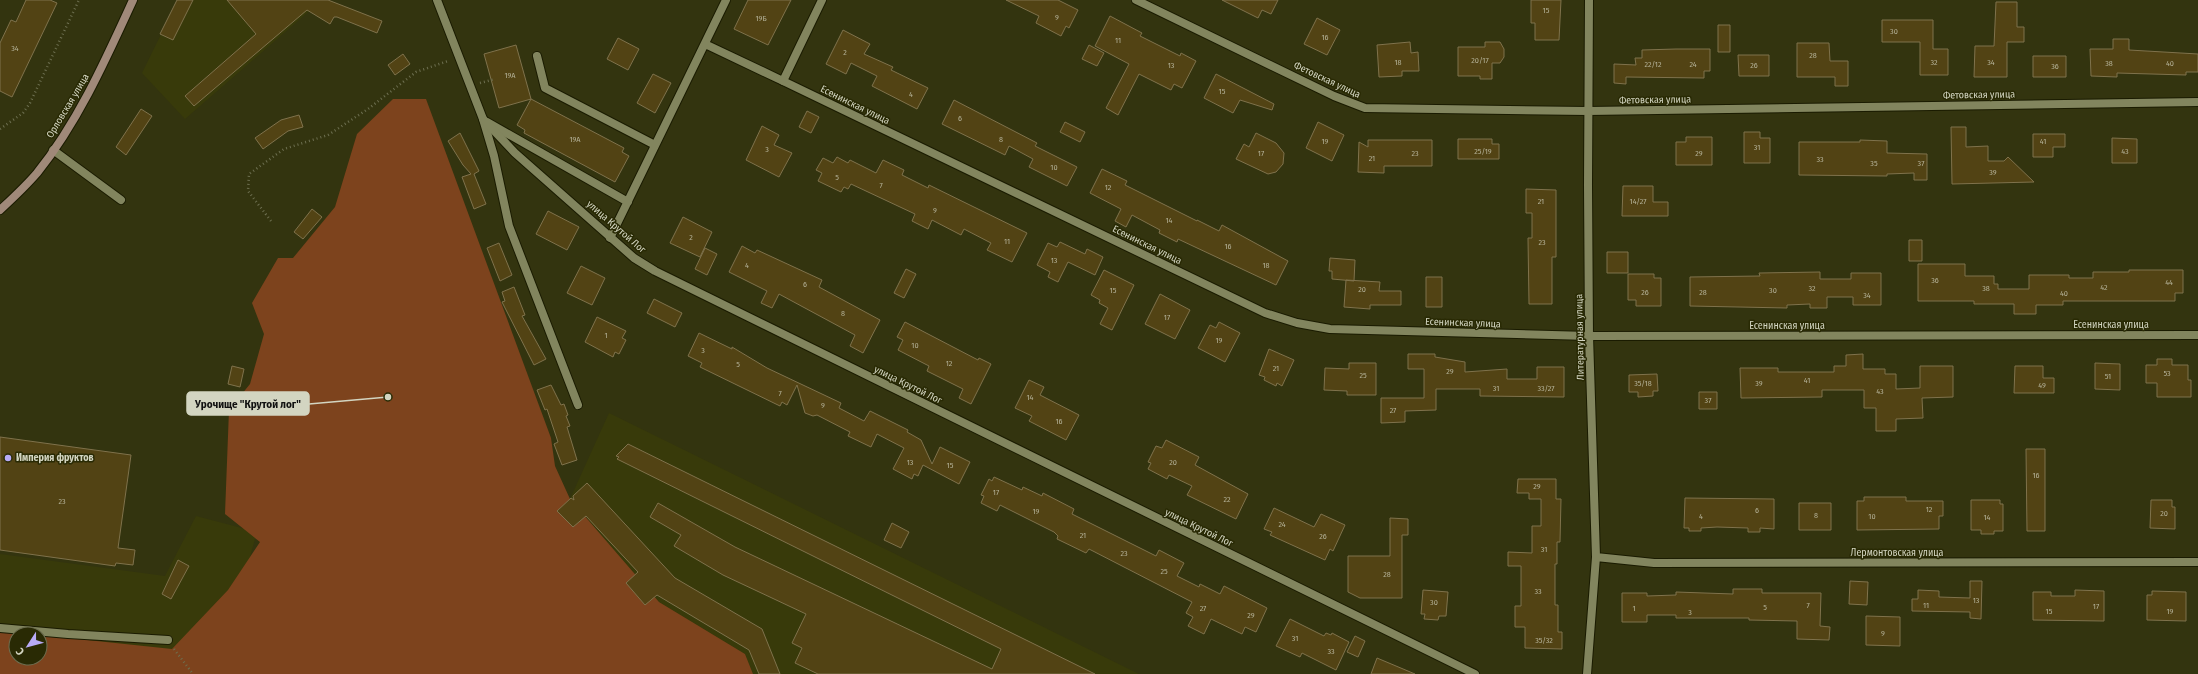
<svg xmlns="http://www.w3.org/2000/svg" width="2198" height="674" font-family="'Fira Sans Condensed',sans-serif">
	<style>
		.built { fill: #383a0a; fill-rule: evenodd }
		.green { fill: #7d431d }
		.building { fill: #524314; stroke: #7f724c }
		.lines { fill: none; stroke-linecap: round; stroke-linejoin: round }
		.lane-casing { stroke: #1a1b01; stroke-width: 10 }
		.street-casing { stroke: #1a1b01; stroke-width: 10 }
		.secondary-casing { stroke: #1a1b01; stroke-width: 10 }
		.path { stroke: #6d6f50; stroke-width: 2.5; stroke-dasharray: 1 3; stroke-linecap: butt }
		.lane { stroke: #82855e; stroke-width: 8 }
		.street { stroke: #82855e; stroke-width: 8 }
		.secondary { stroke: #a08979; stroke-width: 8 }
		.poi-dot { fill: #b8abf7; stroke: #292a04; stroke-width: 1.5 }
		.labels { text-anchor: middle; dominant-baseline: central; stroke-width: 3; stroke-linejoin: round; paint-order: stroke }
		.number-label { font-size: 8px; fill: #b3b096 }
		.street-label { font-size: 10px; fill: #d3d5c1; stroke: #292a04 }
		.poi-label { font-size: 10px; font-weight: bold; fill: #d3d5c1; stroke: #292a04; text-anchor: start }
		.leader { fill: none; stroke: #d3d5c1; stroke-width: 1.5 }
		.callout-dot { fill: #d3d5c1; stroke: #292a04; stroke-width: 1.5 }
		.callout { fill: #d3d5c1; stroke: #d3d5c1; stroke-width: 1.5 }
		.callout-label { font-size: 11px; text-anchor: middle; font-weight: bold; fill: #111 }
	</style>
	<rect width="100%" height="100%" fill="#33340f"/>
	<path class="built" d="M178,0h144l-137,119 -43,-46z
		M609,413l530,261h-386l-8,-20 -86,-52 -89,-103z
		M196,516l61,16 -11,39 -56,103 -190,-13v-107l165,22zM16,634h24v24h-24z"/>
	<path class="green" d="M393,99h33l125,339 4,28 15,33 89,103 86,52 8,20h-753v-43l31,3h-15v24h24v-23l132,14 56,-59 32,-48 -35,-28 4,-104 21,-26 14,-50 -12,-31 26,-45h15l42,-51 22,-73z"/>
	<path class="building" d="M26,0h24l7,3 -45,94 -12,-6v-48l11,-23 5,2z
		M177,0h16l-20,40 -13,-6z
		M227,0h101l54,21 -5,12 -40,-16h-3l-4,7 -23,-14 -113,96 -9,-10 71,-62z
		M748,0h43l-23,45 -34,-16z
		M1006,0h52l20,10 -9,18 -3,-2 -5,10 -25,-13 3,-7z
		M1222,0h56l-7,14 -9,-4 -4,8z
		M1531,0h30l-2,40h-24v-17h-4z
		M1996,2h21v25h7v15h-17v35h-33l1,-31h19z
		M1110,16l32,17 -2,3 40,20 1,-3 15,8 -14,27 -8,-4 -3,6 -32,-16 -21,41 -12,-7 23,-44 -34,-18z
		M1317,18l23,12 -13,25 -23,-11z
		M1882,20h51v29h15v26h-28v-33h-38z
		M1718,25h12v27h-12z
		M843,30l27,14 -6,10 29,13 -2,3 37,18 -11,21 -45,-23 5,-10 -26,-13 -5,11 -20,-10z
		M618,38l21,11 -11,21 -21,-11z
		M2113,39h16v11l69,4v18h-12v3l-69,-2v4l-26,-1 -1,-27h23z
		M1410,42l1,11 7,-1 1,19h-17v5l-23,1 -2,-32z
		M1485,42h15l4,7v8l-4,6h-8v16h-12v-3h-22v-29h27z
		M1797,43h32l1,18h18v25h-13v-9h-38z
		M516,45l15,54 -32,9 -15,-54z
		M1089,45l15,8 -7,13 -15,-7z
		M1676,49h34v22h-6v7l-78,-1v7l-12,-1v-19l22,1 -1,-7h7v-8z
		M403,54l7,10 -15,11 -7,-10z
		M1738,55h31v21h-30z
		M2033,56h33v21h-33z
		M653,74l18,9 -16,30 -18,-10z
		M1216,74l58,30 -2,6 -32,-10 -7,13 -29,-15z
		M531,99l93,49 -2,4 7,4 -14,26 -91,-49 1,-3 -8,-5z
		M954,100l83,43 -2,3 42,21 -10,19 -38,-19 4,-8 -24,-13 -4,9 -63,-31z
		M141,109l11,7 -26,39 -10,-8z
		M807,111l12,6 -8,16 -12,-6z
		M299,115l4,12 -15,4 -25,18 -8,-11 26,-18z
		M1065,122l20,10 -5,10 -20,-10z
		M1318,122l26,13 -12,26 -26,-13z
		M762,126l17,9 -5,10 18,8 -13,24 -33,-17z
		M1951,127h15v20l22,-1v15h16l4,-4 26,25 -82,2z
		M1744,132h16v6h10v25h-26z
		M460,133l19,38 -5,3 12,30 -12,5 -12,-32 9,-3 -8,-9 -15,-24z
		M1256,133l20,10 8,10 -1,11 -7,8 -8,2 -32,-15 8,-15 5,3z
		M2033,134h32v13h-12v10h-20z
		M1686,137h26v28h-36v-23h10z
		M2112,138l25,1v24h-25z
		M1458,139h34v5h7v15h-41z
		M1368,140h64v26h-48v7l-26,-1 1,-30 9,5z
		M1860,140l27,1v12l40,1v26h-13v-7l-27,1v2l-88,-1v-33h61z
		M837,157l11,6 2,-3 26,13 7,-13 21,10 -2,5 26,13 1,-3 98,48 -15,29 -25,-12 4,-7 -27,-14 -3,6 -29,-15 -4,9 -16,-8 3,-7 -64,-30 -3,5 -4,-2 -3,5 -23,-11 4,-8 -6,-3 7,-12 10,5z
		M1102,169l25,12 -2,4 72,36v-1l22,11 3,-6 66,36 -12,24 -98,-46 -1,3 -18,-9 1,-3 -28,-15 -6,12 -11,-6 6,-12 -31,-16z
		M1623,186h30v16h15v14h-46z
		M1526,189l30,1v67h-4v47h-23l-1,-66h4v-25h-6z
		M312,209l10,8 -19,22 -9,-7z
		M548,211l31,16 -12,23 -31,-16z
		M683,217l29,15 -12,25 -30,-14z
		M1909,240h13v21h-13z
		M1060,242l25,12 2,-5 16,8 -8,18 -27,-13 -10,20 -10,-5 2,-5 -13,-7 11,-22 9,4z
		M499,243l13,32 -12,6 -13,-33z
		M742,246l13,7 2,-3 65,30 -3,7 61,33 -17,33 -13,-7 5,-11 -76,-41 -7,14 -11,-5 6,-12 -38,-19z
		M705,248l12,6 -10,21 -12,-6z
		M1607,252h21v21h-21z
		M1330,258l25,2 -1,21 -22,-2v-8h-3z
		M1918,264h47v12h29v8h4v5h31v-14h40v3h24v-6h36v-2h54v23h-8v8h-112v4h-27v9h-22v-10h-40v-3h-56z
		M581,266l24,12 -13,27 -25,-12z
		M906,269l10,5 -12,24 -10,-5z
		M1104,270l30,15 -22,45 -12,-6 8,-16 -9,-5 1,-3 -9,-5z
		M1820,272v7h31v-6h30v32h-28v-8h-26v11h-17v-4l-23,1v3l-97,-2v-29l70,-1 -1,-3z
		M1628,274h26v4h7v28h-25v-6h-8z
		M1426,277h16v30h-16z
		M1346,280l34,2 -1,9h22v14h-31v4l-26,-2z
		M514,287l11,28 -3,1 24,43 -12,6 -32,-63 3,-1 -3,-9z
		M1160,294l30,16 -15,29 -30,-15z
		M654,299l28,14 -7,14 -28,-14z
		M597,317l29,14 -4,7 4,2 -7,14 -4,-2 -2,5 -28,-15z
		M905,322l73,38 1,-2 12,6 -20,40 -12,-6 4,-9 -36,-18 2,-5 -31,-16 5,-10 -6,-3z
		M1219,322l21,11 -15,29 -27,-14 12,-23 6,3z
		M699,333l33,16v-2l35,21 74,35 -2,5 25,13 6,-10 38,19 -1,2 14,8 11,24 8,-17 30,15 -11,22 -36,-19 -5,11 -4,-2 -2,5 -19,-10 11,-21 -27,-14 -6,13 -23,-11 2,-4 -33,-17 -4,1 -8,-3 -8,-28 -10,20 -5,-3 -2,4 -80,-39 2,-4 -14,-7z
		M1269,349l25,11 -12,26 -5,-3 -1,3 -12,-6 1,-3 -6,-2z
		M1408,354h27v3l30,5v10l42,-3v10h30v-12h27v30l-84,-1v-7h-44v21l-31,1v11l-24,1v-25h43v-29h-16z
		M1863,354v15h22v5h11v15l24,-1v-22h33v31l-31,1 1,20 -27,1v12h-20v-23h-12v-18h-42v7l-81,1 -1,-30h38v4h56v-6h12v-11z
		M2157,359h15v6h16v15h3v17h-34v-14h-11v-18h11z
		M1349,363h27v32h-29v-4l-23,-1 1,-22 24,1z
		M2095,363l25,1v26l-25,-1z
		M232,366l12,3 -4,18 -12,-3z
		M2015,366h28v12h11v15h-40z
		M1657,374l1,17h-5v5l-15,1v-5h-9v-17z
		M1029,380l15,7 -4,8 39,20 -13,25 -37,-19 3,-5 -17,-8z
		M551,385l10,20 3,-1 4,11 -2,1 4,10 -3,1 10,33 -15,5 -8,-21 4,-2 -11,-33 -2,1 -8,-20z
		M1699,392h18v17h-18z
		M0,437l131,18 -13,93 17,2 -2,15 -17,-2 -1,3 -115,-16z
		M1166,440l33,17 -4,8 53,29 -12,25 -49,-24 5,-9 -23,-11 -2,4 -19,-10 3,-6 -3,-1 8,-16 6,2z
		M628,444l467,230h-277l-23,-11 7,-15 -10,-5 14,-29 -83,-39 -49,-29 7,-11 -31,-18 8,-14 77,44 257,122 9,-20 -384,-190 2,-2 -3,-1z
		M2026,449h19v82h-18z
		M994,477l28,13 1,-3 19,9 1,-3 31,16 -2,5 84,42 3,-6 25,13 -7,13 22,11 1,-3 20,10 4,-8 43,22 -11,24 -11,-5 -3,7 -31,-15 -7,15 -16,-8 5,-9 -7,-4 6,-11 -103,-53 -3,4 -29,-14 1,-3 -4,-4 -54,-27 -3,6 -16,-8 3,-7 -3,-1 8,-16 3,2z
		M1518,479h38v20h5l-1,43h-3v22h-2v41h3v27h4v17l-37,-1v-21h-10v-21h6v-40h-13v-14l24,1v-27h9v-27h-12v-6h-12z
		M587,483l88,95 87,51 18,45h-21l-10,-24 -92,-55 -12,10 -19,-22 12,-11 -52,-56 -13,11 -16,-16 14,-13 3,2 -1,-4z
		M1864,497h42v4h37v15h-4v13l-82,1v-29h7z
		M1685,498l89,1v30l-14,-1v4h-12v-4l-31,-1 -16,1v3h-12v-3h-5z
		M1971,500h29v4h3v27h-9v3h-13v-4h-10z
		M2151,500h21v7h3v22l-25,-1z
		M1799,503h32v27h-32z
		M1274,508l40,19 7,-13 24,11 -12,26 -3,-2 -5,11 -55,-25 2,-3 -8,-3z
		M1390,518l18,1v16h-6v63h-42l-12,-6v-36h42z
		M892,523l17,9 -8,16 -17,-8z
		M178,560l11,6 -18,33 -9,-5z
		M1850,581l18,1 -1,23 -18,-1z
		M1970,581h12l-1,38 -11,-1v-6l-58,-1v-12h6v-9l21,1v6l31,1z
		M1733,589h29v4h59l-1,33 10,1 -1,13 -32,-1v-18l-48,-1v-2h-73v-3h-29v7h-25v-29h25v3l29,-1v-3l57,2z
		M1423,590l25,2 -2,24h-7l-1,4 -14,-1 1,-5h-4z
		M2075,590l29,1v30l-71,-1v-28h18v4h24z
		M2152,591l34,1v29l-39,-1v-25h5z
		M1866,616l34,1v29l-34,-1z
		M1290,619l34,17 2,-3 5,2 1,-2 17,9 -13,28 -34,-17 -2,4 -24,-11z
		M1355,636l10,5 -7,16 -11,-5z
		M1377,658l38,16h-44z"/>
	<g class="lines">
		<defs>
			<path id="lane" d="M705,44l78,37
				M537,56l8,32 110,57
				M483,119l11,37 15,70 69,179
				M487,122l141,80
				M53,150l68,50
				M610,238l116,-238
				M0,628l68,6 100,6"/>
			<path id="street" d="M437,0l46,119 32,34 119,105 21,13 63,31 757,372
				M822,0l-39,81 482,232 32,10 33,6 259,7 609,-1
				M1136,0l198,96 31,12 223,3 610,-9
				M1596,557l58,6 544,-1
				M1587,674l9,-117 -7,-221 -1,-151 1,-185"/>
			<path id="secondary" d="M0,210c13,-12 25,-23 37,-37 41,-51 69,-114 96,-173"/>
		</defs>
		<use href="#lane" class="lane-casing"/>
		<use href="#street" class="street-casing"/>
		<use href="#secondary" class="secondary-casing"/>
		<path class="path" d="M480,83l15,-4
			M0,129l23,-16 7,-10 49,-103
			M271,221l-23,-30 1,-17 35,-25 44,-14 40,-26 48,-37 32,-11
			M174,649l19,25"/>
		<use href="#lane" class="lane"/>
		<use href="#street" class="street"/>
		<use href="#secondary" class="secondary"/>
	</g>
	<circle class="poi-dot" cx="8" cy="458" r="4"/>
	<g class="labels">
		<g class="number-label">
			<text x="1546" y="10">15</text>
			<text x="1057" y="17">9</text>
			<text x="761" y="18">19Б</text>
			<text x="1894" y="31">30</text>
			<text x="1325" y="37">16</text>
			<text x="1118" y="40">11</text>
			<text x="15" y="48">34</text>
			<text x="845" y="52">2</text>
			<text x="1813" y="55">28</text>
			<text x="1480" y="60">20/17</text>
			<text x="1398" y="62">18</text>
			<text x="1934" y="62">32</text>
			<text x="1991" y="62">34</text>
			<text x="2109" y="63">38</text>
			<text x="2170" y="63">40</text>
			<text x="1653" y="64">22/12</text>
			<text x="1693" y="64">24</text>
			<text x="1171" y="65">13</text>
			<text x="1754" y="65">26</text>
			<text x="2055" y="66">36</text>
			<text x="510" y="75">19А</text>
			<text x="1222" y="91">15</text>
			<text x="911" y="94">4</text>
			<text x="960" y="118">6</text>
			<text x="575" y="139">19А</text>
			<text x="1001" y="139">8</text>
			<text x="1325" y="141">19</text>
			<text x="2043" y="141">41</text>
			<text x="1757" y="147">31</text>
			<text x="767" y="149">3</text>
			<text x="1483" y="151">25/19</text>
			<text x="2125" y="151">43</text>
			<text x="1261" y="153">17</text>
			<text x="1415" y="153">23</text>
			<text x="1699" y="153">29</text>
			<text x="1372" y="158">21</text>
			<text x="1820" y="159">33</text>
			<text x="1874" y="163">35</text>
			<text x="1921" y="163">37</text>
			<text x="1054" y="167">10</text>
			<text x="1993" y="172">39</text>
			<text x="837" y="177">5</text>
			<text x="881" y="185">7</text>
			<text x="1108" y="187">12</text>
			<text x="1541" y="201">21</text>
			<text x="1638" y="201">14/27</text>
			<text x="935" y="210">9</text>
			<text x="1169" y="220">14</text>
			<text x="691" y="237">2</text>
			<text x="1007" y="241">11</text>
			<text x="1542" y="242">23</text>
			<text x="1228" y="246">16</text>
			<text x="1054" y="260">13</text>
			<text x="747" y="265">4</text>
			<text x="1266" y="265">18</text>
			<text x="1935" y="280">36</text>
			<text x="2169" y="282">44</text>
			<text x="805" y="284">6</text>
			<text x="2104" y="287">42</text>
			<text x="1812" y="288">32</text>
			<text x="1986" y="288">38</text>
			<text x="1362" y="289">20</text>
			<text x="1113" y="290">15</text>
			<text x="1773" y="290">30</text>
			<text x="1645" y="292">26</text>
			<text x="1703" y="292">28</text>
			<text x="2064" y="293">40</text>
			<text x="1867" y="295">34</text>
			<text x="843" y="313">8</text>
			<text x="1167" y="317">17</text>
			<text x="606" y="335">1</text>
			<text x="1219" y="340">19</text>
			<text x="915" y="345">10</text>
			<text x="703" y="350">3</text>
			<text x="949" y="363">12</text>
			<text x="738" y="364">5</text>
			<text x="1276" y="368">21</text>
			<text x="1450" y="371">29</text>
			<text x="2167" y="373">53</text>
			<text x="1363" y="375">25</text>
			<text x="2108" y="376">51</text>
			<text x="1807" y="380">41</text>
			<text x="1643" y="383">35/18</text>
			<text x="1759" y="383">39</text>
			<text x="2042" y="385">49</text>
			<text x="1496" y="388">31</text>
			<text x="1546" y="388">33/27</text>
			<text x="1880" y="391">43</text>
			<text x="780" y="393">7</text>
			<text x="1030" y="397">14</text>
			<text x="1708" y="400">37</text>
			<text x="823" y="405">9</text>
			<text x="1393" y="410">27</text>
			<text x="1059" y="421">16</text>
			<text x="910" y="462">13</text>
			<text x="1173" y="462">20</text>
			<text x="950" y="465">15</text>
			<text x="2036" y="475">16</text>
			<text x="1537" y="486">29</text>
			<text x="996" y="492">17</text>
			<text x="1227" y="499">22</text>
			<text x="62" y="501">23</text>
			<text x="1929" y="509">12</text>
			<text x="1757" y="510">6</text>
			<text x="1036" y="511">19</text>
			<text x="2164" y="513">20</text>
			<text x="1816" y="515">8</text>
			<text x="1701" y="516">4</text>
			<text x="1872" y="516">10</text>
			<text x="1987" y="517">14</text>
			<text x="1282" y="524">24</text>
			<text x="1083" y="535">21</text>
			<text x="1323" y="536">26</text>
			<text x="1544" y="549">31</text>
			<text x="1124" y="553">23</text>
			<text x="1164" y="571">25</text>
			<text x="1387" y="574">28</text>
			<text x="1538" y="591">33</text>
			<text x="1976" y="600">13</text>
			<text x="1434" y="602">30</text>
			<text x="1808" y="605">7</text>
			<text x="1926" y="605">11</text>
			<text x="2096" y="606">17</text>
			<text x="1765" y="607">5</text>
			<text x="1203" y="608">27</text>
			<text x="1634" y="608">1</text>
			<text x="2049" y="611">15</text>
			<text x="2170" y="611">19</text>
			<text x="1690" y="612">3</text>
			<text x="1251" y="615">29</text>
			<text x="1883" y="633">9</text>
			<text x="1295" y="638">31</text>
			<text x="1544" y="640">35/32</text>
			<text x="1331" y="651">33</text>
		</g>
		<g class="street-label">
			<text transform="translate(1327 80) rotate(25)">Фетовская улица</text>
			<text transform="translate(1979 95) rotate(-1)">Фетовская улица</text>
			<text transform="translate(1655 100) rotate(-1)">Фетовская улица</text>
			<text transform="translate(855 105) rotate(26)">Есенинская улица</text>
			<text transform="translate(68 106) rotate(-59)">Орловская улица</text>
			<text transform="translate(616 227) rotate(41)">улица Крутой Лог</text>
			<text transform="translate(1147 245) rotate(26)">Есенинская улица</text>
			<text transform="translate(1463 323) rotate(2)">Есенинская улица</text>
			<text x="2111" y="325">Есенинская улица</text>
			<text x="1787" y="326">Есенинская улица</text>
			<text transform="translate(1580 337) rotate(-91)">Литературная улица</text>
			<text transform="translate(908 385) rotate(26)">улица Крутой Лог</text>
			<text transform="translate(1199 528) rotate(26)">улица Крутой Лог</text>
			<text x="1897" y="553">Лермонтовская улица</text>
		</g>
		<g class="poi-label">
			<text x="16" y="458">Империя фруктов</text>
		</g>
	</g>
	<path class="leader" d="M388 397L309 404"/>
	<circle class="callout-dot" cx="388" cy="397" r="4"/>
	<rect class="callout" x="187" y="392" width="122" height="23" rx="4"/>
	<g class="callout-label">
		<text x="248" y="408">Урочище "Крутой лог"</text>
	</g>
	<g transform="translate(28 646) rotate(234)"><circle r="19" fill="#292a04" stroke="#6d6e50"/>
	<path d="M0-3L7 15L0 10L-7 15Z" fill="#b8abf7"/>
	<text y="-6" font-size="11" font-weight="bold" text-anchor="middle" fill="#d3d5c1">С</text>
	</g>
</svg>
